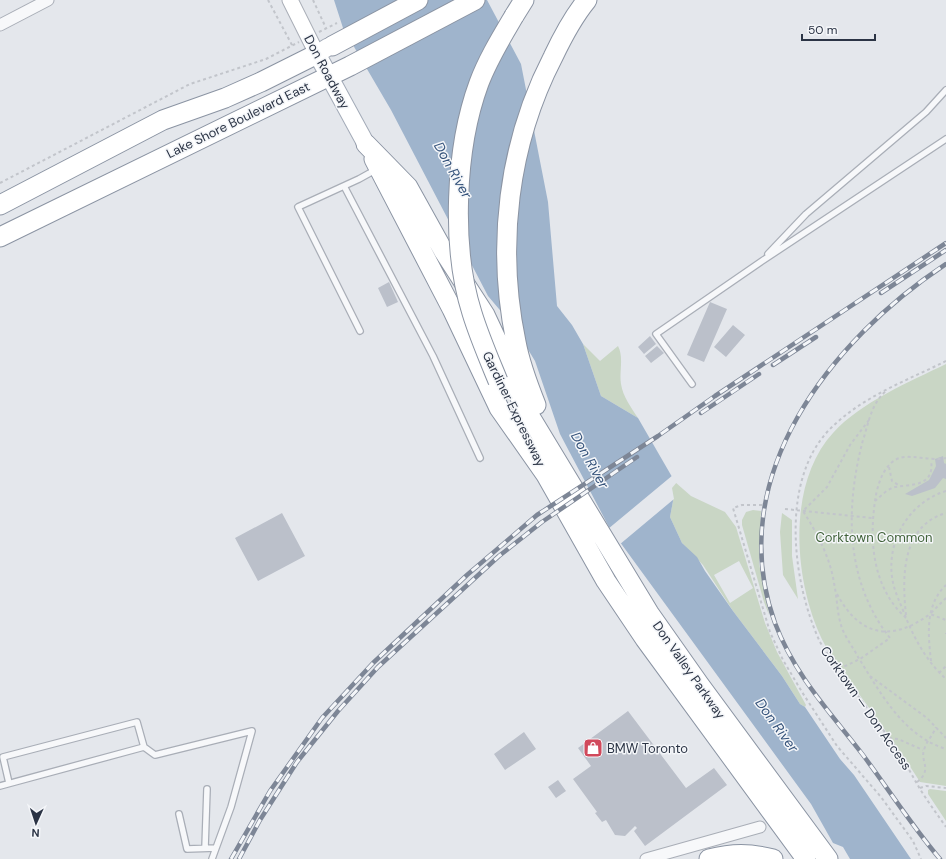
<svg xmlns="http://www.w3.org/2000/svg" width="946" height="859" font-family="'DM Sans',sans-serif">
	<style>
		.green { fill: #c9d6c5; fill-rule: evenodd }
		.water { fill: #9fb4cc }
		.pier { fill: #e4e7ec }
		.building { fill: #bbc0ca }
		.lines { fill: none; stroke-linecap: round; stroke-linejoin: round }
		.lane-casing { stroke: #a9aeb7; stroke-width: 8 }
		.street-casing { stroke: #a9aeb7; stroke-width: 13 }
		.secondary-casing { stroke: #a9aeb7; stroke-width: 17 }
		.primary-casing { stroke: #a3abb8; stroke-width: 19 }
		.highway-casing { stroke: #8b94a3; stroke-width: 21 }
		.path { stroke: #c2c5cb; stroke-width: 2; stroke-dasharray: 3 3; stroke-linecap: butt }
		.lane { stroke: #f7f8fa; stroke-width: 5.5 }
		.street { stroke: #f7f8fa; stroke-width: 11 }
		.secondary { stroke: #fff; stroke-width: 15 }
		.primary { stroke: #fff; stroke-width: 17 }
		.highway { stroke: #fff; stroke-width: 19 }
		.rail-casing { stroke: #7d8696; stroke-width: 4.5 }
		.rail { stroke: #f4f6f9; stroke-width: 3; stroke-dasharray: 9; stroke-linecap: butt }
		.highway-bridge-casing { stroke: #8b94a3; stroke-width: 21; stroke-linecap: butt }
		.highway-bridge { stroke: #fff; stroke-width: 19 }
		.labels { text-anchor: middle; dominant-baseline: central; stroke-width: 3; stroke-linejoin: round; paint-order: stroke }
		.street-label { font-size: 13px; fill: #2b3445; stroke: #f4f6f9 }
		.park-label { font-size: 13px; fill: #3f6138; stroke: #f4f6f9 }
		.poi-label { font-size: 13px; fill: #2b3445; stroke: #f4f6f9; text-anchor: start }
		.water-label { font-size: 14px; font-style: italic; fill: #34527a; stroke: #f4f6f9 }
	</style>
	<rect width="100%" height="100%" fill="#e4e7ec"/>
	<path class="green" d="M583,344l17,17 18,-15c6,11 1,26 3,38 2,13 10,23 17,34l-37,-22z
		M946,364v422l-26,-4c-20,-32 -42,-62 -64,-92 -10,-15 -22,-29 -31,-45 -31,-58 -40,-160 8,-212 28,-31 76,-51 113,-69z
		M675,482l16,14 34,16 11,15 29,96 12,29 29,53 -1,2 -5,-3 -18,-28 -49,-65 -30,-46 -21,-22 -12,-26 3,-16 -3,-13zM739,561l14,27 -23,15 -16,-28z
		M753,510l8,1 -2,52 10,52 -5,-13 -22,-77v-5l4,-8z
		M782,513l10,7v36l6,43 -15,-24 -3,-43z
		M930,789l16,2v30l-18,-27v-4z"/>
	<path class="water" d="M334,0h153l34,64 27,138 9,104 15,19 11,19 18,52 37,22 37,64 -5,6 3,13 -3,16 12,26 15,14 8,14 28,40 49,65 18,28 5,3 35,52 14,16 57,84h-61l-7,-12 -10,-4 -22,-39 -202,-277 -49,-93 -25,-73 -20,-33 -27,-32 -97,-186 -48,-82z"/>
	<path class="pier" d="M673,475l4,7 -5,6 2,11 -55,46 -11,-16z"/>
	<path class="building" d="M389,282l9,20 -11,5 -9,-19z
		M710,302l17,7 -23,53 -17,-7z
		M733,325l12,10 -19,22 -12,-10z
		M650,336l6,8 -12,10 -6,-7z
		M657,346l7,7 -13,10 -6,-7z
		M943,456l1,7 2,1v15l-3,-1 -8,10 -23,8 -7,-2 24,-14 7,-14 -1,-7z
		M282,513l23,43 -47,25 -23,-43z
		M628,711l58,77 28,-20 13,17 -82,61 -11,-15 3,-3 -2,-2 -10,10 -10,-1 -9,-15 -4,2 -7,-9 2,-1 -24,-33 18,-13 -13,-18z
		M524,732l12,17 -31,21 -11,-16z
		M558,780l8,11 -10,7 -8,-11z"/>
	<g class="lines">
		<defs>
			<path id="lane" d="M344,186l89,170 47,102
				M768,254l38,-40 120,-102 20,-22
				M360,331l-62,-124 61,-28 18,-10
				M692,384l-36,-50 106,-73 184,-122
				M144,747l11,8 97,-24 -21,76 -15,41 -29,1 -8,-35
				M0,786l144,-39 -7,-25 -134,35 6,26
				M205,848l2,-59
				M212,859l4,-11"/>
			<path id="street" d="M0,25l48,-25
				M646,859l114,-32"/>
			<path id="secondary" d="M290,0l27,54"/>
			<path id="primary" d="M328,47l-11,7 49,90"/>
			<path id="highway" d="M514,16l10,-16
				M332,46l86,-46
				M366,144l42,43 35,63 42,65 15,32 23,58 126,208 50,71 129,175
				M374,159l78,150 47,99 47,67 60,106 39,58 161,220
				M0,205l163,-85 62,-22 36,-16 56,-28
				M0,237l350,-171 125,-66
				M536,405c-8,-20 -16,-41 -20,-63 -20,-96 -8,-198 37,-285 9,-19 20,-40 34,-57
				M709,859c24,-6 40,-6 64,0"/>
		</defs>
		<use href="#lane" class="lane-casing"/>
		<use href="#street" class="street-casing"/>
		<use href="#secondary" class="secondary-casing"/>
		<use href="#primary" class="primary-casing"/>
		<use href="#highway" class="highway-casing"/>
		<path class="path" d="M268,0l24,45
			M313,0l13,28
			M319,32l18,-9
			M0,183l190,-99 76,-25 33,-17
			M946,361c-40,20 -85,36 -117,69 -49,51 -37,152 -9,212 5,9 12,17 17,25 17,24 35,47 52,71 12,16 21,34 31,51 8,13 17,25 26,38
			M869,420l-19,25 -23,42 -24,24c14,22 27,46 31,72 3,14 3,29 7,42 3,11 12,22 17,32 22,35 45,79 88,92
			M889,467l3,14 8,5
			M946,491c-36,11 -59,48 -54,86 2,15 9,27 14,41 9,22 22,45 40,61
			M875,501c2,-16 10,-43 30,-44 14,-1 26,4 41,1
			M762,505h-20l-9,3 37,124 13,28 19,32 35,54 44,51 32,44 8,18
			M785,509l87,9
			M885,532v7l11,2
			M837,594c23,43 55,48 93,20
			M946,598l-16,16 16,6
			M906,615c-4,-37 -5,-89 40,-102
			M906,618c-33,-30 -37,-75 -31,-117 6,-5 12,-12 20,-14 17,-3 40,0 36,-27
			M946,633v1
			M931,661c-3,-27 -6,-56 15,-76
			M839,669l21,-10 30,-21c-45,-57 -45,-130 -27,-198 6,-18 8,-36 23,-49
			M939,673l7,-7
			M870,676l57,42 19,20
			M889,738l9,1 25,11
			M917,782c16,-12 3,-21 7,-32 2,-8 9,-15 12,-23
			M920,788l6,-2 20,2"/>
		<use href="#lane" class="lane"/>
		<use href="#street" class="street"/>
		<use href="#secondary" class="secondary"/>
		<use href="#primary" class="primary"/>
		<use href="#highway" class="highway"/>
		<defs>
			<path id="rail" d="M881,293l65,-43
				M773,365l43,-28
				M701,413l58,-39
				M231,859l39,-68 52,-73 51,-55 94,-88 70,-60 121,-79 57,-40 231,-153
				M239,859l21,-39 37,-58 41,-51 40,-44 121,-111 43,-34 95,-65
				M940,859c-28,-33 -51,-69 -77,-104 -33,-43 -68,-79 -88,-132 -53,-146 56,-283 171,-359"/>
		</defs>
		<use href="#rail" class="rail-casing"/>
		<use href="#rail" class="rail"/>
		<defs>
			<path id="highway-bridge" d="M498,381c-9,-22 -19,-45 -26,-68 -21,-66 -17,-165 7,-230 9,-24 22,-45 35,-67"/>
		</defs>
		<use href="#highway-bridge" class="highway-bridge-casing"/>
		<use href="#highway-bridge" class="highway-bridge"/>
	</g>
	<defs>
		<symbol id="shop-square" viewBox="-11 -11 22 22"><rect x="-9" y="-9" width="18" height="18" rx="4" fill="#d1495b" stroke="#f4f6f9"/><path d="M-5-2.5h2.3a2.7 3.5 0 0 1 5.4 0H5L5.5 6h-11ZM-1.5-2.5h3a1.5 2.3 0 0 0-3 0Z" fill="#fff"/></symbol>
	</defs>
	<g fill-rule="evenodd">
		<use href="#shop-square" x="582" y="737" width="22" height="22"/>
	</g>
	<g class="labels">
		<g class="street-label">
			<text transform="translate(327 72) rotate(62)">Don Roadway</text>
			<text transform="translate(238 120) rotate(-26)">Lake Shore Boulevard East</text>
			<text transform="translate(514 409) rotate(64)">Gardiner Expressway</text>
			<text transform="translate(689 670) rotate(55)">Don Valley Parkway</text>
			<text transform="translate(866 708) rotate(55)">Corktown — Don Access</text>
		</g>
		<g class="park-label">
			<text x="874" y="537">Corktown Common</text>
		</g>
		<g class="poi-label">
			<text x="607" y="748">BMW Toronto</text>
		</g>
		<g class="water-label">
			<text transform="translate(453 170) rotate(61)">Don River</text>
			<text transform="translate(590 460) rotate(61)">Don River</text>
			<text transform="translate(777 725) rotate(54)">Don River</text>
		</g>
	</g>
	<g transform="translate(36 823) rotate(183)" stroke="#f4f6f9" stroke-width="3" paint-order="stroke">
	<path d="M0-3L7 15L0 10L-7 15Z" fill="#2b3445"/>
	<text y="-6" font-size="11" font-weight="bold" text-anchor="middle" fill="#2b3445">N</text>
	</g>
	<path d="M802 34v6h73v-6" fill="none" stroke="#2b3445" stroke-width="2"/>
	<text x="808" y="34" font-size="12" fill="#2b3445" stroke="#f4f6f9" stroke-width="3" paint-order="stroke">50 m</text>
</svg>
